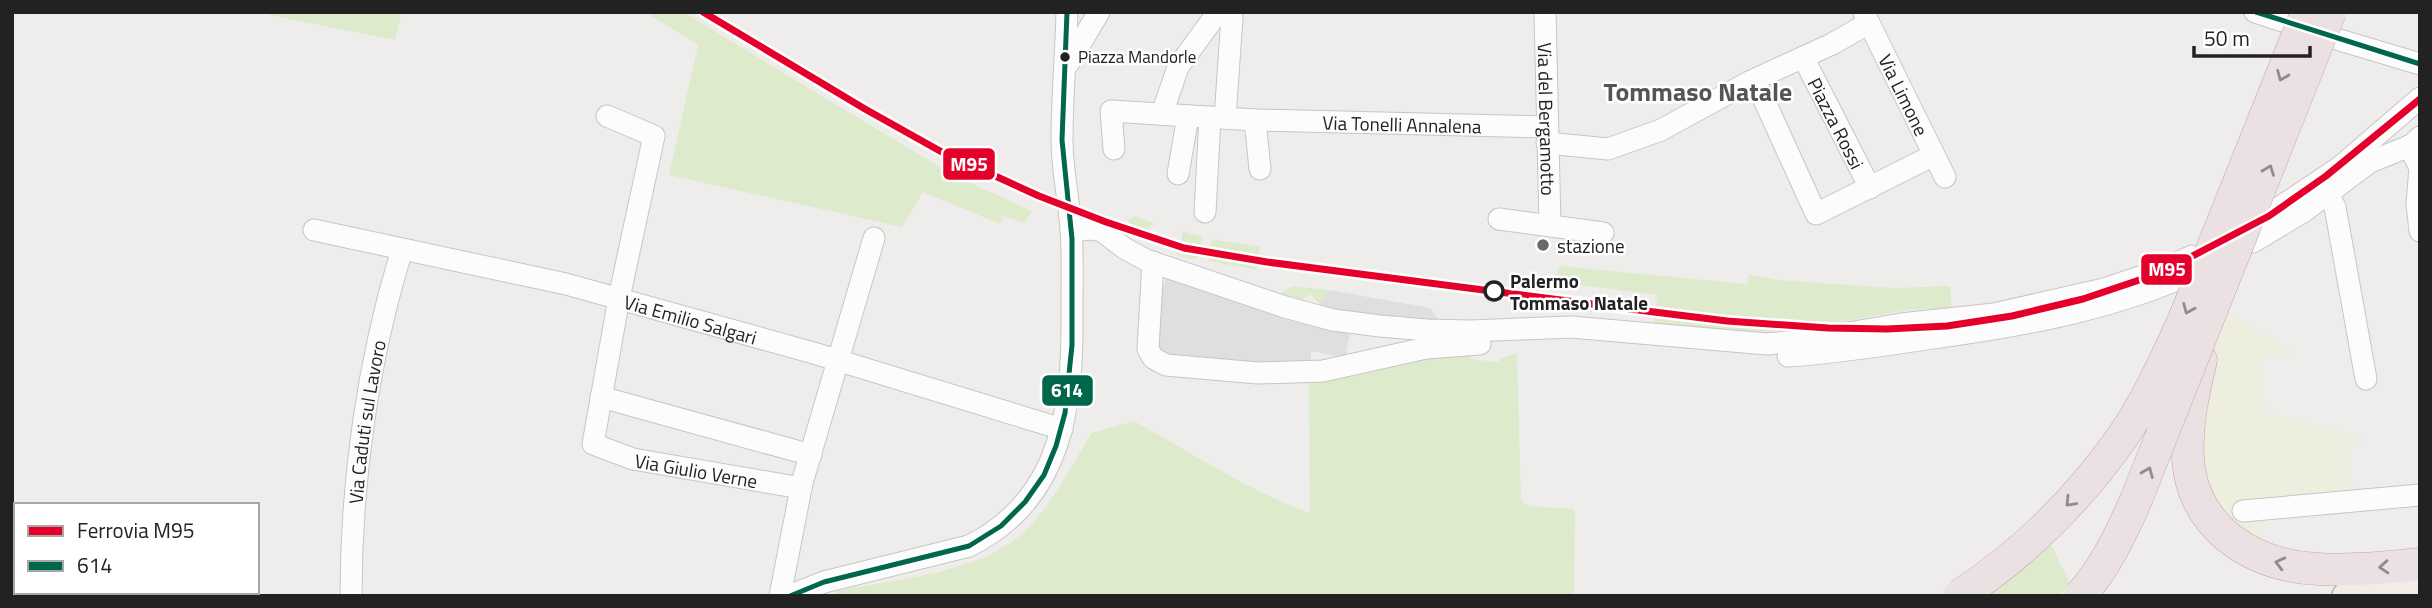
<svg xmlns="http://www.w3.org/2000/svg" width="2432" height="608" font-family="'Titillium Web',sans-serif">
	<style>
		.farmland { fill: #eeeedf }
		.grass { fill: #deeacc }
		.parking { fill: #e0dfde }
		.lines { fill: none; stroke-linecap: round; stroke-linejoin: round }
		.minor-casing { stroke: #c7c6c5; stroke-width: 23 }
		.major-casing { stroke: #a59987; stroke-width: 28 }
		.highway-casing { stroke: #c3a3ae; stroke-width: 33 }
		.minor { stroke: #fdfcfc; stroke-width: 21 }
		.major { stroke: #f2ece7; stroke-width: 26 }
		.highway { stroke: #ebe1e3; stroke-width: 32 }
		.highway-bridge-casing { stroke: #c3a3ae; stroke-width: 33; stroke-linecap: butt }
		.highway-bridge { stroke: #ebe1e3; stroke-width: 32 }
		.bus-1-casing { stroke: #fff; stroke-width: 10 }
		.bus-1 { stroke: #00664c; stroke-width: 5 }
		.rail-1-casing { stroke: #fff; stroke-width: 12 }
		.rail-1 { stroke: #e4002b; stroke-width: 7 }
		.oneway { stroke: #918b8c }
		.bus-dot { fill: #222; stroke: #fff; stroke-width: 2.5 }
		.poi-dot { fill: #6a6968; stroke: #fff; stroke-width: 2.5 }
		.stop-dot { fill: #fff; stroke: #222; stroke-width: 3.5 }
		.labels { text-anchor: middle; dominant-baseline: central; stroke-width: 5; stroke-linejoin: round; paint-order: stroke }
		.bus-label { font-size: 17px; fill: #222; stroke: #fff; text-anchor: start }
		.street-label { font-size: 19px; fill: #222; stroke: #fff }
		.poi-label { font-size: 19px; fill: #222; stroke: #fff; text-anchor: start }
		.stop-label { font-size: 19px; font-weight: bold; fill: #222; stroke: #fff; text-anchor: start }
		.district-label { font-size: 26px; font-weight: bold; fill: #555; stroke: #fff }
		.line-badge { stroke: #fff; stroke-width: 2.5 }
		.badge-label { font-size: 19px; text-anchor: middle; font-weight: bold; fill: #fff }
	</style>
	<rect width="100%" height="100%" fill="#efedeb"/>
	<path class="farmland" d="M2223,310l73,44 -35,2 4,57 96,23v5h-11l1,46 11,1 -1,8 -131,10 9,12h21l1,32 -58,-57 -5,-90z"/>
	<path class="grass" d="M270,12h132l-7,28 -126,-25z
		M645,12h38l272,164 77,35 -7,12 -22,-7 -3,8 -77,-32 -21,35 -233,-52 29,-130z
		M1134,216l20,7 -7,8v12l-21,-11 3,-12z
		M1182,231l21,6 -5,20 -7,2 -15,-4 6,-11z
		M1212,239l48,8 -3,23 -49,-9z
		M1559,266l188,18 2,-10 28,6 116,8 57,-2 2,24c-43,-6 -104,13 -148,19 -50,7 -100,-1 -150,-5l3,-29 -101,-13z
		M1292,286l37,4 -10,13 -9,-9 -11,8 -24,-5z
		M1470,353v6l28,3 1,-3 18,-6 4,147 7,6 47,3 -1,87h-736l-1,-5c59,-12 142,-17 188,-60 28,-27 46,-66 67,-98l42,-12c58,32 113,69 176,92l-1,-130c54,-5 106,-25 161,-30z
		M2048,538l22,46 -11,12h-84z"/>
	<path class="parking" d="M1166,278l121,42 63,14 -5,24 -34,-7v13l-25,1 -119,-8 -7,-4 -3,-9 2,-43z
		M1329,290l101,18 11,15 -116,-13 -6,-7z"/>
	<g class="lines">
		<defs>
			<g id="minor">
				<path id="s1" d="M1545,12l5,213"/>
				<path d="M2255,12l31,10"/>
				<path id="s2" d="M1864,13l81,164"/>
				<path d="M2333,38l87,26"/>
				<path id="s3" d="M1803,57l67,131"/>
				<path d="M1068,64l31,-52"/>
				<path d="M1755,80l61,134 118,-59"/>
				<path d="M1162,114l16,-47 40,-55"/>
				<path id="s4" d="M607,116l47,20 -35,162 -26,146 40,15 168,29"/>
				<path d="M1225,118l7,-101 -5,-5"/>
				<path id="s5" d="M1255,120l292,7"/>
				<path d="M1547,143l61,6 53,-19 88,-48 83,-38 37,-21"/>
				<path d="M2409,146l11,22 -3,36 3,27"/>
				<path d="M1114,149l-3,-38 144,9 5,49"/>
				<path d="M1178,174l10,-58"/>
				<path d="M2328,195l7,12 31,172"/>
				<path d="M1205,212l5,-95"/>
				<path d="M1499,219l104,14"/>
				<path d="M2262,219l78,-52 80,-69"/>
				<path id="s6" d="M314,230l252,54 251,70 245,75"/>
				<path d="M1071,231l20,-2 11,2 22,17 22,12 139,47 48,13 47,6 47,4 44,1 100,-4 196,17 40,-4 94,-16 93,-10 110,-25 57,-19 31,-14"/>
				<path d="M2253,242l50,-30 67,-50 42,-17 8,-8"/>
				<path d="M1153,262l-5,87 5,9 13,7 92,8 65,-2 103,-23 54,-4"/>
				<path d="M1788,356c46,-3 92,-10 138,-17 89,-12 177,-27 260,-63"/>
				<path d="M601,397l210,58"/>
				<path d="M2243,511l177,-16"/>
				<path id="s7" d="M351,596c0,-115 17,-237 51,-346"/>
				<path d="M780,596l22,-113 72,-245"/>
				<path d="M789,596l35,-14 145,-36c95,-47 104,-142 103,-237 0,-26 1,-53 -1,-80 -2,-29 -9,-60 -9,-89 0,-43 4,-86 5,-128"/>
			</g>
			<path id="major" d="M2345,596l75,-11"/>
			<path id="highway" d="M2201,360c-8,33 -15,66 -13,100 6,70 66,106 130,109 34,2 68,-2 102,-5"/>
		</defs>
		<use href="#minor" class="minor-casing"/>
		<use href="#major" class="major-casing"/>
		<use href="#highway" class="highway-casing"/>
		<use href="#minor" class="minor"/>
		<use href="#major" class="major"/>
		<use href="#highway" class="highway"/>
		<defs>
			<path id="highway-bridge" d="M1959,596c64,-42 120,-97 164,-160 24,-35 42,-75 60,-114l124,-310
				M2080,596c25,-28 41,-62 56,-96l194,-488"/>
		</defs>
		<use href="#highway-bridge" class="highway-bridge-casing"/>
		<use href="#highway-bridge" class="highway-bridge"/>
		<defs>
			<path id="bus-1" d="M2256,12l164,52
				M790,596l34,-14 145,-36 32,-20 24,-24 19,-27 12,-29 9,-33 7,-68v-106l-10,-99 5,-128"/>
		</defs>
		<use href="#bus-1" class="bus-1-casing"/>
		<use href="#bus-1" class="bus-1"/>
		<defs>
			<path id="rail-1" d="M703,12l162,97 75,42 99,45 67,26 78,26 83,14 387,50 73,9 101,7 59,1 60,-3 65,-10 71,-17 77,-26 109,-57 57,-40 94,-77"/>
		</defs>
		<use href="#rail-1" class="rail-1-casing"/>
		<use href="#rail-1" class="rail-1"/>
	</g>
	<defs><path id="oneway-chevron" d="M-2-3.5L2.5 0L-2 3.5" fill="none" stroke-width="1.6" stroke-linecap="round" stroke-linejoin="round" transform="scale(1.75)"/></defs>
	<g class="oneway">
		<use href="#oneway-chevron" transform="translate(2282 76) rotate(112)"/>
		<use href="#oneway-chevron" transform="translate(2269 170) rotate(-69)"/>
		<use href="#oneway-chevron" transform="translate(2188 309) rotate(113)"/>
		<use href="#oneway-chevron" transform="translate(2148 472) rotate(-68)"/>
		<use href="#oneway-chevron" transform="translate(2070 502) rotate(134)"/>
		<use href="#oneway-chevron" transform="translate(2280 563) rotate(-166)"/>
		<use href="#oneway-chevron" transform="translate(2384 567) rotate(176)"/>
	</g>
	<circle class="bus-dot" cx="1065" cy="57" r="6"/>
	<circle class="poi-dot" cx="1543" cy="245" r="7"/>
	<circle class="stop-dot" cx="1494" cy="291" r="9"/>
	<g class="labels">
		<g class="bus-label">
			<text x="1078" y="57">Piazza Mandorle</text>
		</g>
		<g class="street-label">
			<text stroke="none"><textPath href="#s2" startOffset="91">Via Limone</textPath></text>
			<text stroke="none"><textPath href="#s1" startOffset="107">Via del Bergamotto</textPath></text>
			<text stroke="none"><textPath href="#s3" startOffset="74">Piazza Rossi</textPath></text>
			<text stroke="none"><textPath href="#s5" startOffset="147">Via Tonelli Annalena</textPath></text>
			<text stroke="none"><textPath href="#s6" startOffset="387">Via Emilio Salgari</textPath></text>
			<text stroke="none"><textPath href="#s7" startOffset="175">Via Caduti sul Lavoro</textPath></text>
			<text stroke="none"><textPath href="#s4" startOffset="472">Via Giulio Verne</textPath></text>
		</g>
		<g class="poi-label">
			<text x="1557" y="245">stazione</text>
		</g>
		<g class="stop-label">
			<text x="1510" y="280">Palermo<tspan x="1510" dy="22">Tommaso Natale</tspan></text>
		</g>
		<g class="district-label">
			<text x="1698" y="91">Tommaso Natale</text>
		</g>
	</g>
	<g class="line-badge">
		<rect x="942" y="147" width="54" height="34" rx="7" fill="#e4002b"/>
		<rect x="2140" y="253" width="53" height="33" rx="7" fill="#e4002b"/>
		<rect x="1041" y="374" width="53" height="33" rx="7" fill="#00664c"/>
	</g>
	<g class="badge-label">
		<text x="969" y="171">M95</text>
		<text x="2167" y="276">M95</text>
		<text x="1067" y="397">614</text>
	</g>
	<rect width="2432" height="608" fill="none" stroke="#222222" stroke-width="28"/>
	<rect x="14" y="503" width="245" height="91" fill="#ffffff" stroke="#a7a7a7" stroke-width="2"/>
	<rect x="28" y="526" width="35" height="10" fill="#e4002b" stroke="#a7a7a7" stroke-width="2"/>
	<text x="77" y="538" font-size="21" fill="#222222">Ferrovia M95</text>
	<rect x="28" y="561" width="35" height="10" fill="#00664c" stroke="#a7a7a7" stroke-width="2"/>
	<text x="77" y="573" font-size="21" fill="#222222">614</text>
	<path d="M2194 46v10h116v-10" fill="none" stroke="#222222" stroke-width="3.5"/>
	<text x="2204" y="46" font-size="21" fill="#222222" stroke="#ffffff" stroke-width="5" paint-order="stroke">50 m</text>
</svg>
